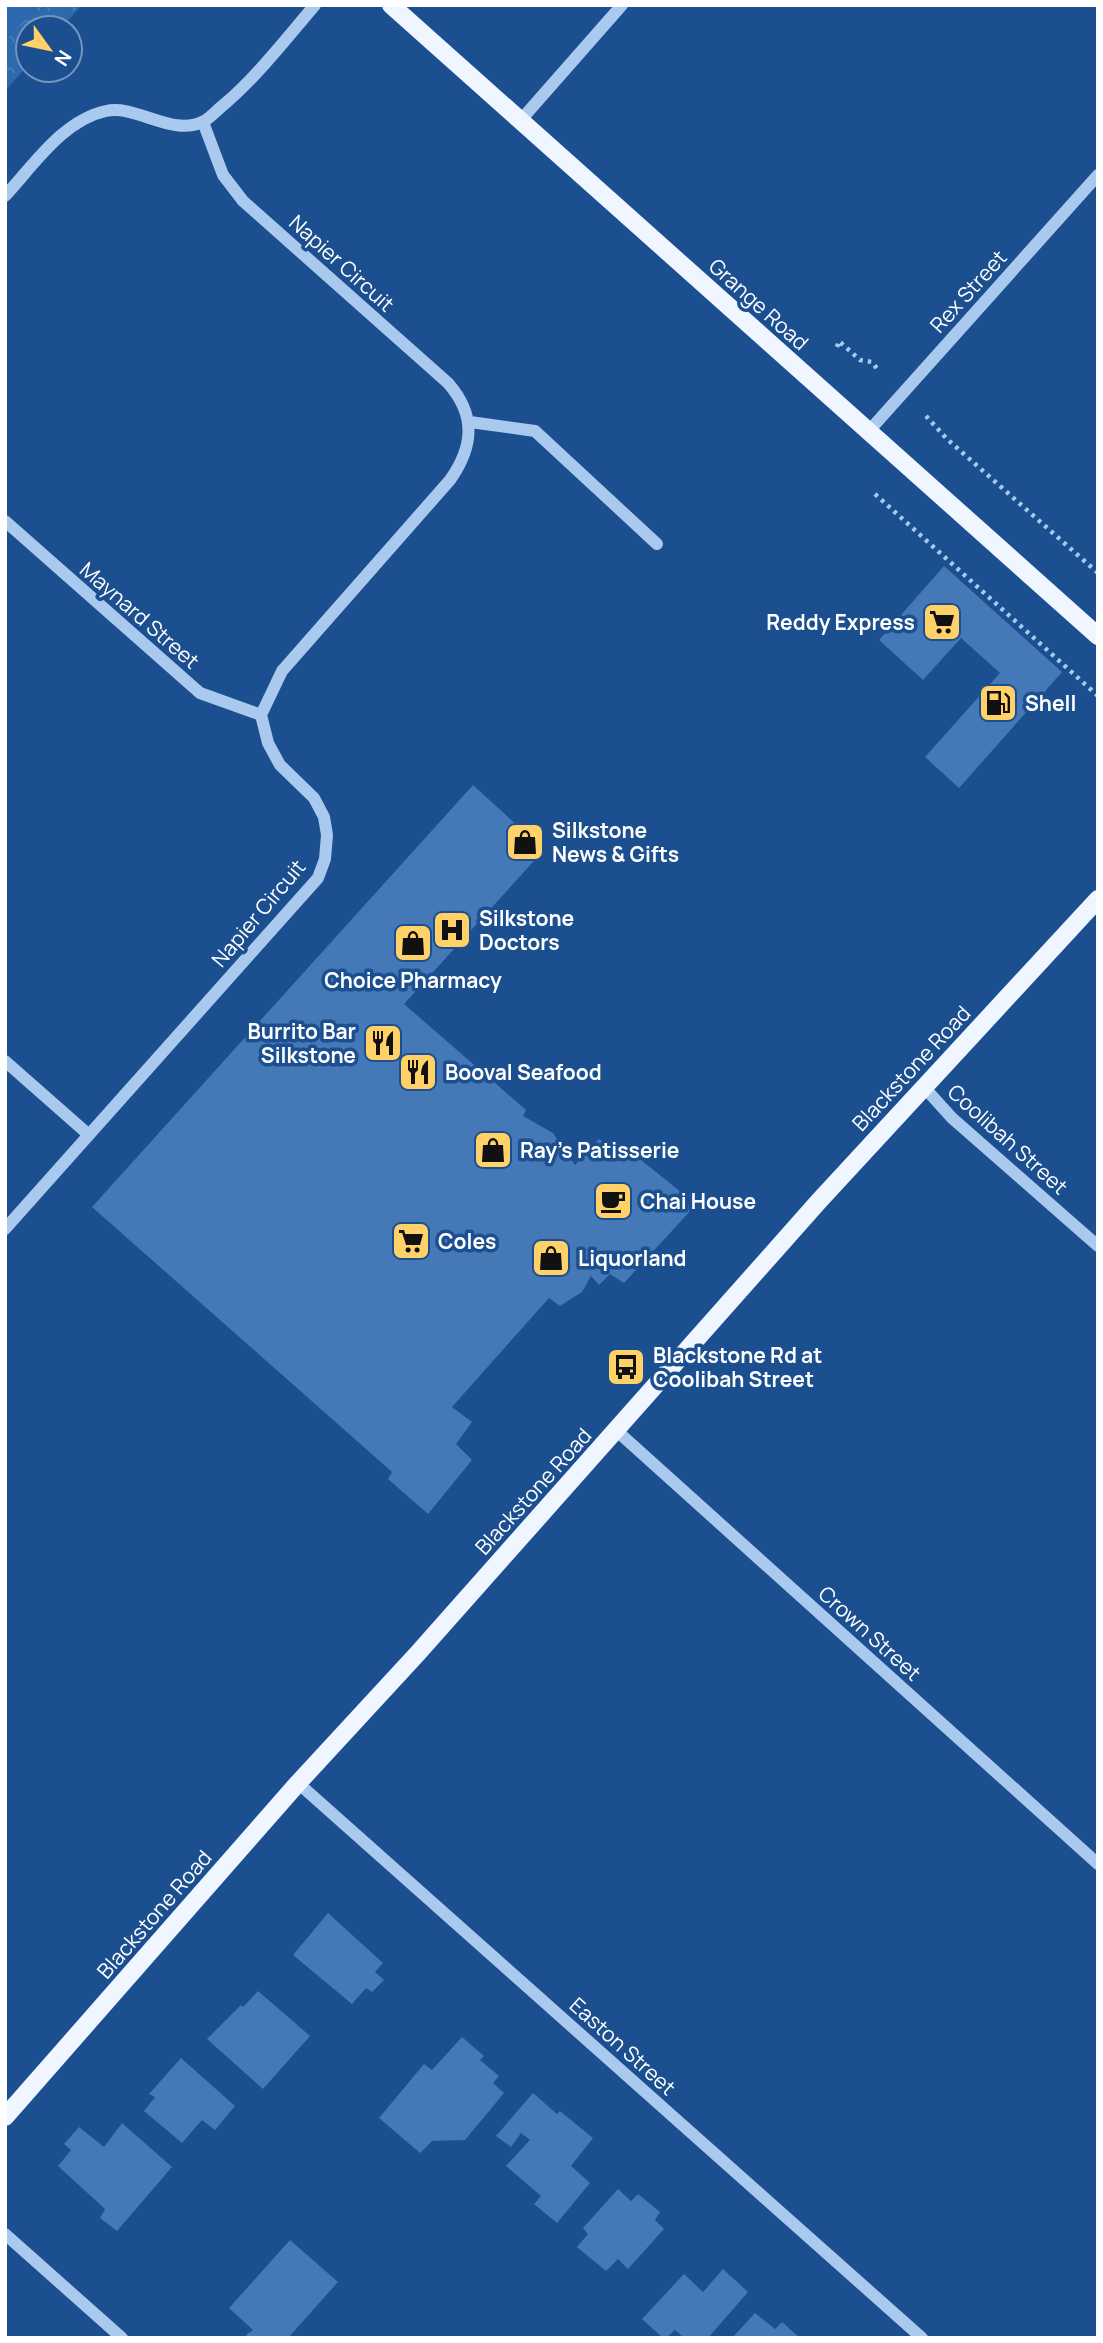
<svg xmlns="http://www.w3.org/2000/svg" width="1103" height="2343" font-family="Manrope,sans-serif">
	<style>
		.park { fill: url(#park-crowns) }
		.garden { fill: #2e69ad }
		.building { fill: #4478b7 }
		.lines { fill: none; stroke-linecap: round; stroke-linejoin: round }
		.path { stroke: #a9c9ee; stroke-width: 4.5; stroke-dasharray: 3.5 5; stroke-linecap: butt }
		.minor { stroke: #a9c9ee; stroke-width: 12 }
		.major { stroke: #f0f6ff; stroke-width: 18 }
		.labels { text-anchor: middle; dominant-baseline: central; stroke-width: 7; stroke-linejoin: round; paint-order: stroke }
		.street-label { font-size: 21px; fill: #fff; stroke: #1b4f8f }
		.poi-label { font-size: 21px; font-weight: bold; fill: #fff; stroke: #1b4f8f; text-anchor: start }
	</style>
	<defs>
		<pattern id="park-crowns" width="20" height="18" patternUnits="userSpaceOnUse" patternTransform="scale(1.75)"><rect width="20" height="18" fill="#2e69ad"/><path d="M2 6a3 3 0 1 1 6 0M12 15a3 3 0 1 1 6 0" fill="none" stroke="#4d80b9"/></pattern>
	</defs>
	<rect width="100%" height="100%" fill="#1b4f8f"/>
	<path class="park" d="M5,5h77l-21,23h-33v37l-23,26z"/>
	<path class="garden" d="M5,5h33l-33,37z"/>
	<path class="building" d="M944,566l118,106 -103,116 -34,-31 75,-84 -39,-35 -38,42 -44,-40z
		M473,785l71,65 -140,154 122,106 -3,6 30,17 22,32 24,-26 42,21 40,32 -3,3 15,13 -69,75 -14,-9 -11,11 -8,-9 -9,16 -22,14 -11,-8 -97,109 20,15 -16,22 16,16 -44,54 -40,-35 4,-7 -300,-265z
		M328,1913l55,50 -8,9 9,8 -12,12 -6,-4 -14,16 -59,-49z
		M258,1991l52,45 -47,53 -56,-50 34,-34 2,2z
		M462,2037l22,19 -4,4 19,16 -6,7 11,10 -39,47 -33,1 -12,12 -41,-35 45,-54 8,6z
		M181,2058l54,48 -20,24 -13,-10 -20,23 -38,-32 11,-14 -6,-3z
		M533,2093l24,21 3,-3 33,27 -22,28 19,17 -33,40 -23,-19 7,-8 -35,-30 24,-26 -9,-7 -10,14 -15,-11z
		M122,2123l50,44 -55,64 -17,-13 5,-9 -47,-43 13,-16 -7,-6 15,-17 25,20z
		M618,2189l13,12 7,-7 22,18 -5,8 9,9 -36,40 -10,-10 -12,12 -29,-24 11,-13 -5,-6z
		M290,2240l48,42 -50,56h-39l-3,-3 7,-5 -24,-22z
		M723,2269l25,23 -40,46h-24l-9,-8 -9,8h-3l-21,-19 42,-45 19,18z
		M755,2313l20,16 7,-7 18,16h-68z"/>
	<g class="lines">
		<path class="path" d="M837,347l2,-6 21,19 12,2 6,8
			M926,416l21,23 151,134
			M875,494l223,202"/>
		<path class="minor" d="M520,121l102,-116
			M5,196c28,-30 58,-76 101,-85 30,-7 67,27 98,10 6,-3 12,-10 17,-14 35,-29 64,-67 94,-102
			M470,422l65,9 122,113
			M868,432l230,-257
			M5,521l195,172 61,22
			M5,1061l84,74
			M924,1087l28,31 146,128
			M5,1229l313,-351 7,-19 2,-24 -3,-18 -10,-19 -34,-33 -12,-22 -7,-28 21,-44 168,-191c24,-34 26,-65 -2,-97l-205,-182 -20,-26 -20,-53
			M617,1431l481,433
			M298,1783l624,555
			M5,2234l117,104"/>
		<path class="major" d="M391,5l707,631
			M5,2117l293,-334 120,-130 401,-452 279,-302"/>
	</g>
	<defs>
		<symbol id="supermarket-square" viewBox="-11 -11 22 22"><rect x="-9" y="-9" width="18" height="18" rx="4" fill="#ffd166" stroke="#1b4f8f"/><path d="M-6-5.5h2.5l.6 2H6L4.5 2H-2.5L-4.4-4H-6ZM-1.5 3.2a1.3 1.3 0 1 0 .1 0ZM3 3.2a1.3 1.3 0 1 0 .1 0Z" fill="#111"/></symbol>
		<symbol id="fuel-square" viewBox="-11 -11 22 22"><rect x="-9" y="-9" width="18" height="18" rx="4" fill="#ffd166" stroke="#1b4f8f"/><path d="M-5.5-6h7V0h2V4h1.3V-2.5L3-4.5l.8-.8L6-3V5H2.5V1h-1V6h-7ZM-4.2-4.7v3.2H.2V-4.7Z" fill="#111"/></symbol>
		<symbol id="shop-square" viewBox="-11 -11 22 22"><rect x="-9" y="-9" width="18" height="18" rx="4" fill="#ffd166" stroke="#1b4f8f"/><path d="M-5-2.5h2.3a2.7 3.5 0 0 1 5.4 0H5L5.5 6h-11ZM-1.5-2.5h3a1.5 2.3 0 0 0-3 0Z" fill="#111"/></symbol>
		<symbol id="hospital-square" viewBox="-11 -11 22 22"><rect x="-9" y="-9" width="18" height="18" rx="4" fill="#ffd166" stroke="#1b4f8f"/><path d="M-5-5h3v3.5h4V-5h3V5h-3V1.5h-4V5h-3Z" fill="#111"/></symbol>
		<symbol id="restaurant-square" viewBox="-11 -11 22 22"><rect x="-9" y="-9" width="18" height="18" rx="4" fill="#ffd166" stroke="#1b4f8f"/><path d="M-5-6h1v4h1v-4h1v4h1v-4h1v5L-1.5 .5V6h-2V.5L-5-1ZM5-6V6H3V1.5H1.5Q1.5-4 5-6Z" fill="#111"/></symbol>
		<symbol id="cafe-square" viewBox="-11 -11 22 22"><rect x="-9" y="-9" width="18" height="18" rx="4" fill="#ffd166" stroke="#1b4f8f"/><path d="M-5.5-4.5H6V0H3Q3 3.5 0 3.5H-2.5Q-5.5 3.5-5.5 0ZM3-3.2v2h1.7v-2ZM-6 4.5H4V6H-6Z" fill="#111"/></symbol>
		<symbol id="bus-square" viewBox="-11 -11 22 22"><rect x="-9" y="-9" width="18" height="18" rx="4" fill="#ffd166" stroke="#1b4f8f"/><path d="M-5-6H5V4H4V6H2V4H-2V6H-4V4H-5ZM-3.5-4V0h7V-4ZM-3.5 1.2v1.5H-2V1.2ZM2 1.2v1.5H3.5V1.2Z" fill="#111"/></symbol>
	</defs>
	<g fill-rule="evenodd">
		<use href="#supermarket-square" x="920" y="600" width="44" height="44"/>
		<use href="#fuel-square" x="976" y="681" width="44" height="44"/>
		<use href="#shop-square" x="503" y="820" width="44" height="44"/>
		<use href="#hospital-square" x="430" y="908" width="44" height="44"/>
		<use href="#shop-square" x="391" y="921" width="44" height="44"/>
		<use href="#restaurant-square" x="361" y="1021" width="44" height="44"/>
		<use href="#restaurant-square" x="396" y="1050" width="44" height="44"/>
		<use href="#shop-square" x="471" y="1128" width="44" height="44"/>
		<use href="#cafe-square" x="591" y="1179" width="44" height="44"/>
		<use href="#supermarket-square" x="389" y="1219" width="44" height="44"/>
		<use href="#shop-square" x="529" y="1236" width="44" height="44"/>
		<use href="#bus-square" x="604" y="1345" width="44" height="44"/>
	</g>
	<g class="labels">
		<g class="street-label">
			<text transform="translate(342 263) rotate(42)">Napier Circuit</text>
			<text transform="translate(968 291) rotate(-48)">Rex Street</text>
			<text transform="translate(759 304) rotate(42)">Grange Road</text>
			<text transform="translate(140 615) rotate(41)">Maynard Street</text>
			<text transform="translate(258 913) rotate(-50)">Napier Circuit</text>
			<text transform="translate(911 1068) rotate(-47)">Blackstone Road</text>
			<text transform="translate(1008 1139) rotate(42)">Coolibah Street</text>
			<text transform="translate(533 1491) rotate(-48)">Blackstone Road</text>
			<text transform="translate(870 1633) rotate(42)">Crown Street</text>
			<text transform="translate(154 1914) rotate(-49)">Blackstone Road</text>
			<text transform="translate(623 2046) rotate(42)">Easton Street</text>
		</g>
		<g class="poi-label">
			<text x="915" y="622" text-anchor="end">Reddy Express</text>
			<text x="1025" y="703">Shell</text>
			<text x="552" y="830">Silkstone<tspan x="552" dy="24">News &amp; Gifts</tspan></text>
			<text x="479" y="918">Silkstone<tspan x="479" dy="24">Doctors</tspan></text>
			<text x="413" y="980" text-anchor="middle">Choice Pharmacy</text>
			<text x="356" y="1031" text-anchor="end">Burrito Bar<tspan x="356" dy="24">Silkstone</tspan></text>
			<text x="445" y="1072">Booval Seafood</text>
			<text x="520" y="1150">Ray's Patisserie</text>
			<text x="640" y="1201">Chai House</text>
			<text x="438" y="1241">Coles</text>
			<text x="578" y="1258">Liquorland</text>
			<text x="653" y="1355">Blackstone Rd at<tspan x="653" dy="24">Coolibah Street</tspan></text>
		</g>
	</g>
	<rect width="1103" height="2343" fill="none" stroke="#ffffff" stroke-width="14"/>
	<g transform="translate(49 49) rotate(123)"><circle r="33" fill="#1b4f8f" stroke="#7695bc" stroke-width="2"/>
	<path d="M0-5L12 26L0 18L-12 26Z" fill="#ffd166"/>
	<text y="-10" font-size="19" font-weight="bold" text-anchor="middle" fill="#ffffff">N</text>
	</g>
</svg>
